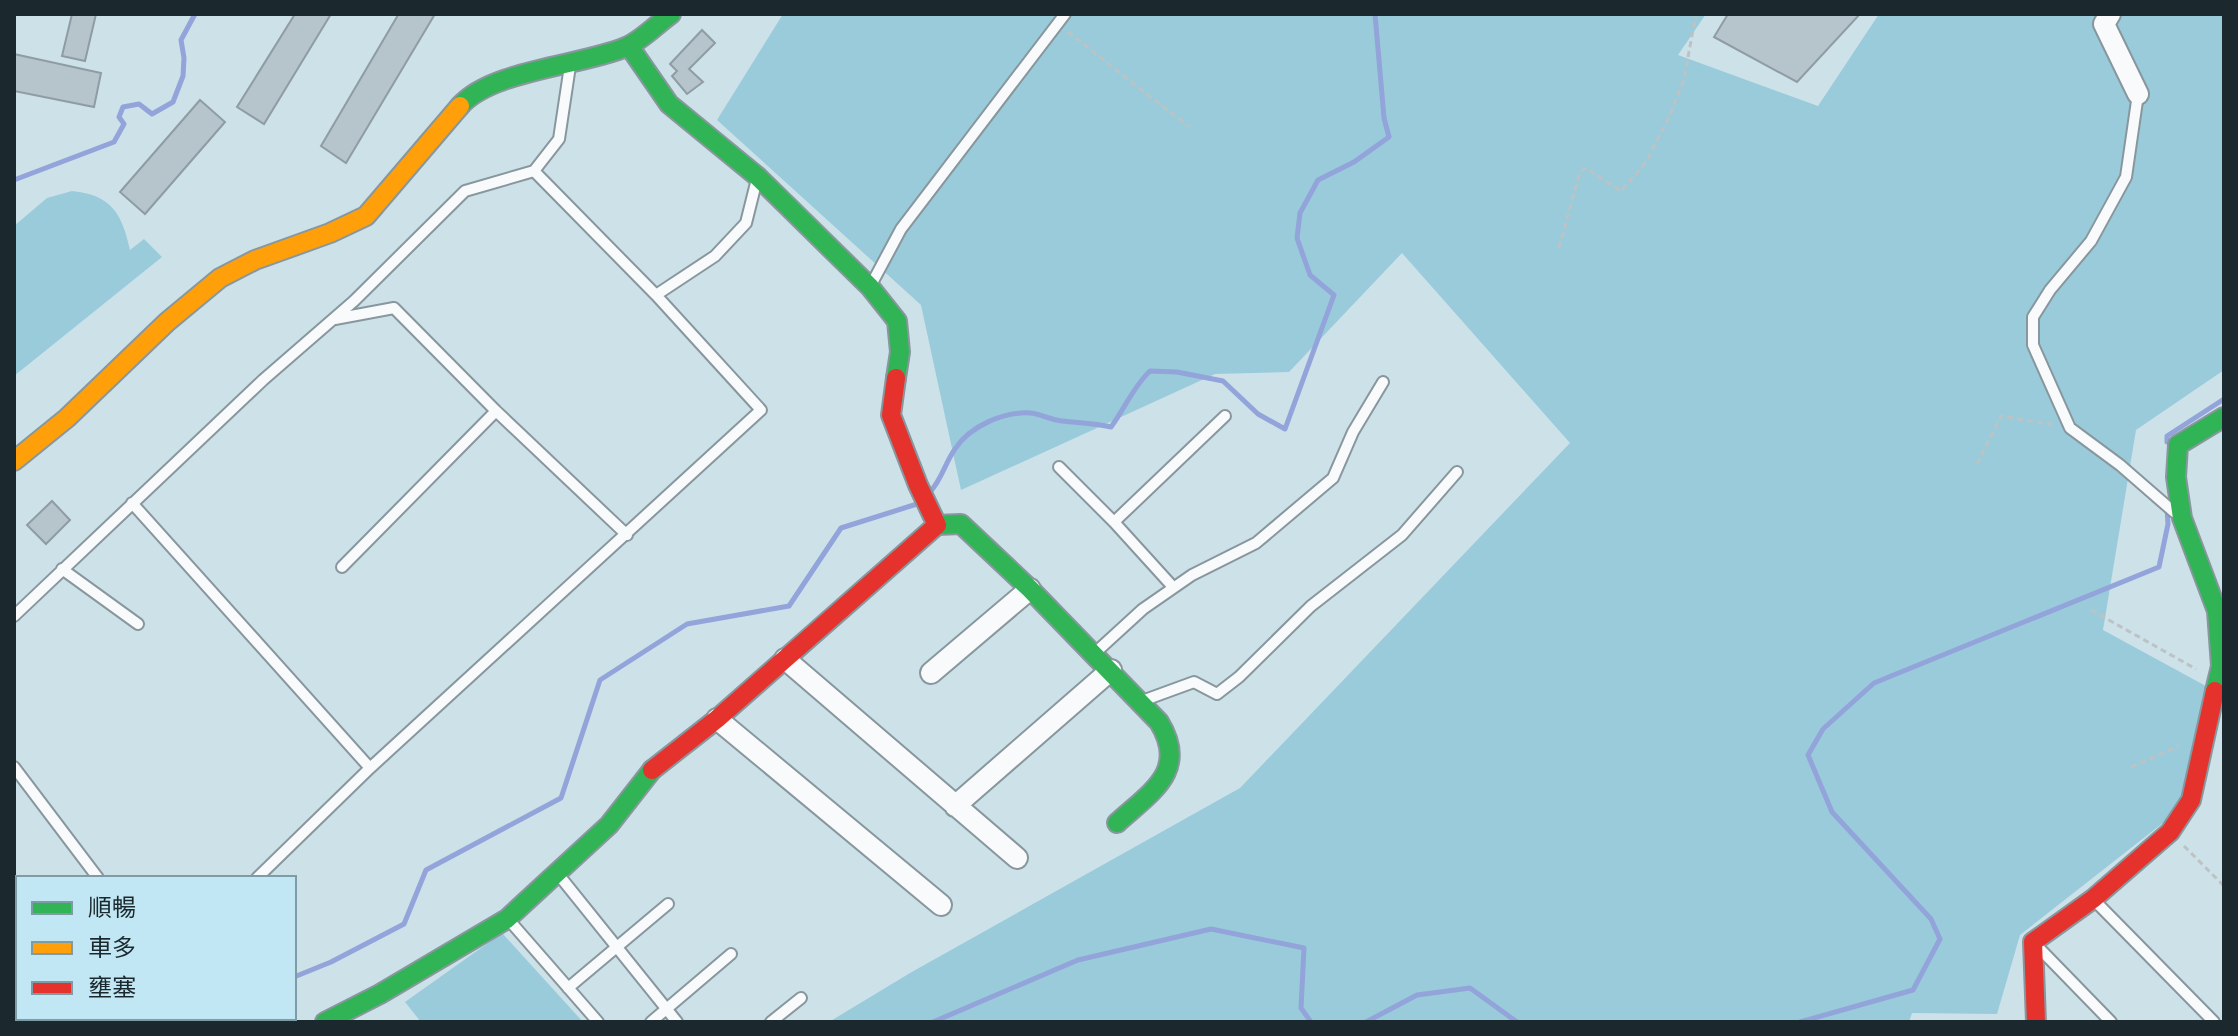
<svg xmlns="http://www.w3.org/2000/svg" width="2238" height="1036" font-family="'Noto Serif','Noto Sans TC',serif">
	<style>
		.green { fill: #9acbdb }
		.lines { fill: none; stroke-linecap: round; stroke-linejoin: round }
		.stream { stroke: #92a4da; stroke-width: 5 }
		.building { fill: #b6c4cc; stroke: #8f9ca4; stroke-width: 2 }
		.lane-casing { stroke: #88979d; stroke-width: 14 }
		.street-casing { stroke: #88979d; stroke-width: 24 }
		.fast-casing { stroke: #88979d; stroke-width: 22 }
		.slow-casing { stroke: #88979d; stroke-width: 22 }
		.jam-casing { stroke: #88979d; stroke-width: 22 }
		.path { stroke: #bbc3c5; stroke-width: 3; stroke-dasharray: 6 4; stroke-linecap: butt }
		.lane { stroke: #f8fafc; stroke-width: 10 }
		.street { stroke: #f8fafc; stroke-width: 20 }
		.fast { stroke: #30b455; stroke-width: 18 }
		.slow { stroke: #ff9f0a; stroke-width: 18 }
		.jam { stroke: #e5322d; stroke-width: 18 }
	</style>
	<rect width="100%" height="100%" fill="#cde1e9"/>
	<path class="green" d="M783,14h923l-28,41 140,51 61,-92h345v356l-88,60 -33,200 112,61 -33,117 -162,127 -23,79 -85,-1 -3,9h-1080l81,-49 330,-185 330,-345 -168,-190 -113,119 -74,2 -254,116 -40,-185 -204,-185z
		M72,191c40,4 50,23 58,59l14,-11 18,18 -148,119v-150l33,-28z
		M502,933l81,89h-162l-16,-20z"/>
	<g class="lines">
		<path class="stream" d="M14,180l100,-38 10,-18 -5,-7 4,-10 16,-3 13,10 21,-12 10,-26 1,-18 -3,-18 14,-26
			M2167,442v-6l57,-37
			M930,492c12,-13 15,-29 25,-43 15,-23 49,-38 76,-36 10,1 20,7 31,8 17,2 32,2 49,6 14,-19 22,-40 39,-56l27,1 46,9 35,33 27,15 49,-134 -24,-20 -13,-37 3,-25 18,-33 36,-18 35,-25 -5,-19 -9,-104
			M294,977l37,-15 73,-38 22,-54 135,-72 39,-118 87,-56 102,-18 52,-78 76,-24
			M263,1022v-4
			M933,1022l145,-62 133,-31 93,19 -3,60 10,14
			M1366,1022l51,-27 53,-7 47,34
			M1800,1022l113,-32 27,-51 -9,-20 -99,-107 -24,-57 15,-26 51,-46 285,-116 9,-43 -1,-16"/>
	</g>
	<path class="building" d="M72,14h24l-11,47 -23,-5z
		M295,14h36l-67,110 -27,-17z
		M395,14h40l-89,149 -25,-17 77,-131z
		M1728,14h132l-63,68 -83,-45z
		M702,30l13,13 -26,26 14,13 -16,12 -15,-18 5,-5 -7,-7z
		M14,54l87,19 -7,34 -80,-16z
		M200,100l25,22 -80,92 -25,-22z
		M52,501l18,19 -24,24 -19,-19z"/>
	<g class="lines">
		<defs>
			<path id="lane" d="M2138,94l-12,83 -35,64 -41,49 -17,27v28l37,83 50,37 54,47
				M871,285l30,-56 164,-215
				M656,295l59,-39 31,-33 11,-44
				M335,319l59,-11 102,103 131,124
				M1059,467l55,55 59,65
				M132,503l238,265
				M1114,522l111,-106
				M342,567l154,-156
				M62,569l76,55
				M14,616l249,-236 91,-79 111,-110 69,-20 25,-32 11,-73
				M1096,652l47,-43 49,-34 64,-32 77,-65 20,-46 30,-50
				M1142,701l52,-19 23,12 22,-17 72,-71 91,-71 55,-63
				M14,767l84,111
				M558,874l119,148
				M257,878l113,-110 391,-358 -105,-115 -122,-124
				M2095,901l119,121
				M509,920l89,102
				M2040,949l71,73
				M568,988l100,-84
				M651,1022l80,-68
				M771,1022l30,-24"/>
			<path id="street" d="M2110,14l-6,10 34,70
				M785,659l232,199
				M931,673l99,-84
				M717,719l224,186
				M955,806l156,-136"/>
			<path id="fast" d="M629,46l40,58 89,73 112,110 27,34 3,31 -4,26
				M460,106c31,-36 121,-40 166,-59 16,-7 31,-23 45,-33
				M937,525l24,-1 69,65 129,133c30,49 -8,70 -42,101
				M2215,691l6,-25 -4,-55 -35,-93 -6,-41 2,-32 46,-28
				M325,1022l55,-28 127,-75 102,-94 43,-55"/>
			<path id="slow" d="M14,461l53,-43 100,-96 53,-44 35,-18 75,-27 36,-17 94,-110"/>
			<path id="jam" d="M652,770l65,-51 220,-194 -19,-40 -27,-70 5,-37
				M2036,1022l-3,-80 60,-43 77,-67 21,-32 24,-109"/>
		</defs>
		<use href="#lane" class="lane-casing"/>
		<use href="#street" class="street-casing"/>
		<use href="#fast" class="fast-casing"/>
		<use href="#slow" class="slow-casing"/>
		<use href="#jam" class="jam-casing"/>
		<path class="path" d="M1068,32l120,94
			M1559,248l21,-76 6,-4 35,23 25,-29 25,-49 13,-34 12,-65
			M1977,464l24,-48 54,9
			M2091,610l105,59
			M2131,767l48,-21
			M2184,846l40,40"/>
		<use href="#lane" class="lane"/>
		<use href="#street" class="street"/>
		<use href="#fast" class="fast"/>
		<use href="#slow" class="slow"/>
		<use href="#jam" class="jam"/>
	</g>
	<rect width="2238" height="1036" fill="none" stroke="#1b292e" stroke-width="32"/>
	<rect x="16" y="876" width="280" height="144" fill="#c2e7f4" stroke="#7f9ba5" stroke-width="2"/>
	<rect x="32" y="902" width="40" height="12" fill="#30b455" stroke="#7f9ba5" stroke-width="2"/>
	<text x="88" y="916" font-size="24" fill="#1b292e">順暢</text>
	<rect x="32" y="942" width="40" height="12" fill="#ff9f0a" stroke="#7f9ba5" stroke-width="2"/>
	<text x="88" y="956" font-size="24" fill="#1b292e">車多</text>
	<rect x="32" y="982" width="40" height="12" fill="#e5322d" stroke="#7f9ba5" stroke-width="2"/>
	<text x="88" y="996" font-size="24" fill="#1b292e">壅塞</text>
</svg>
